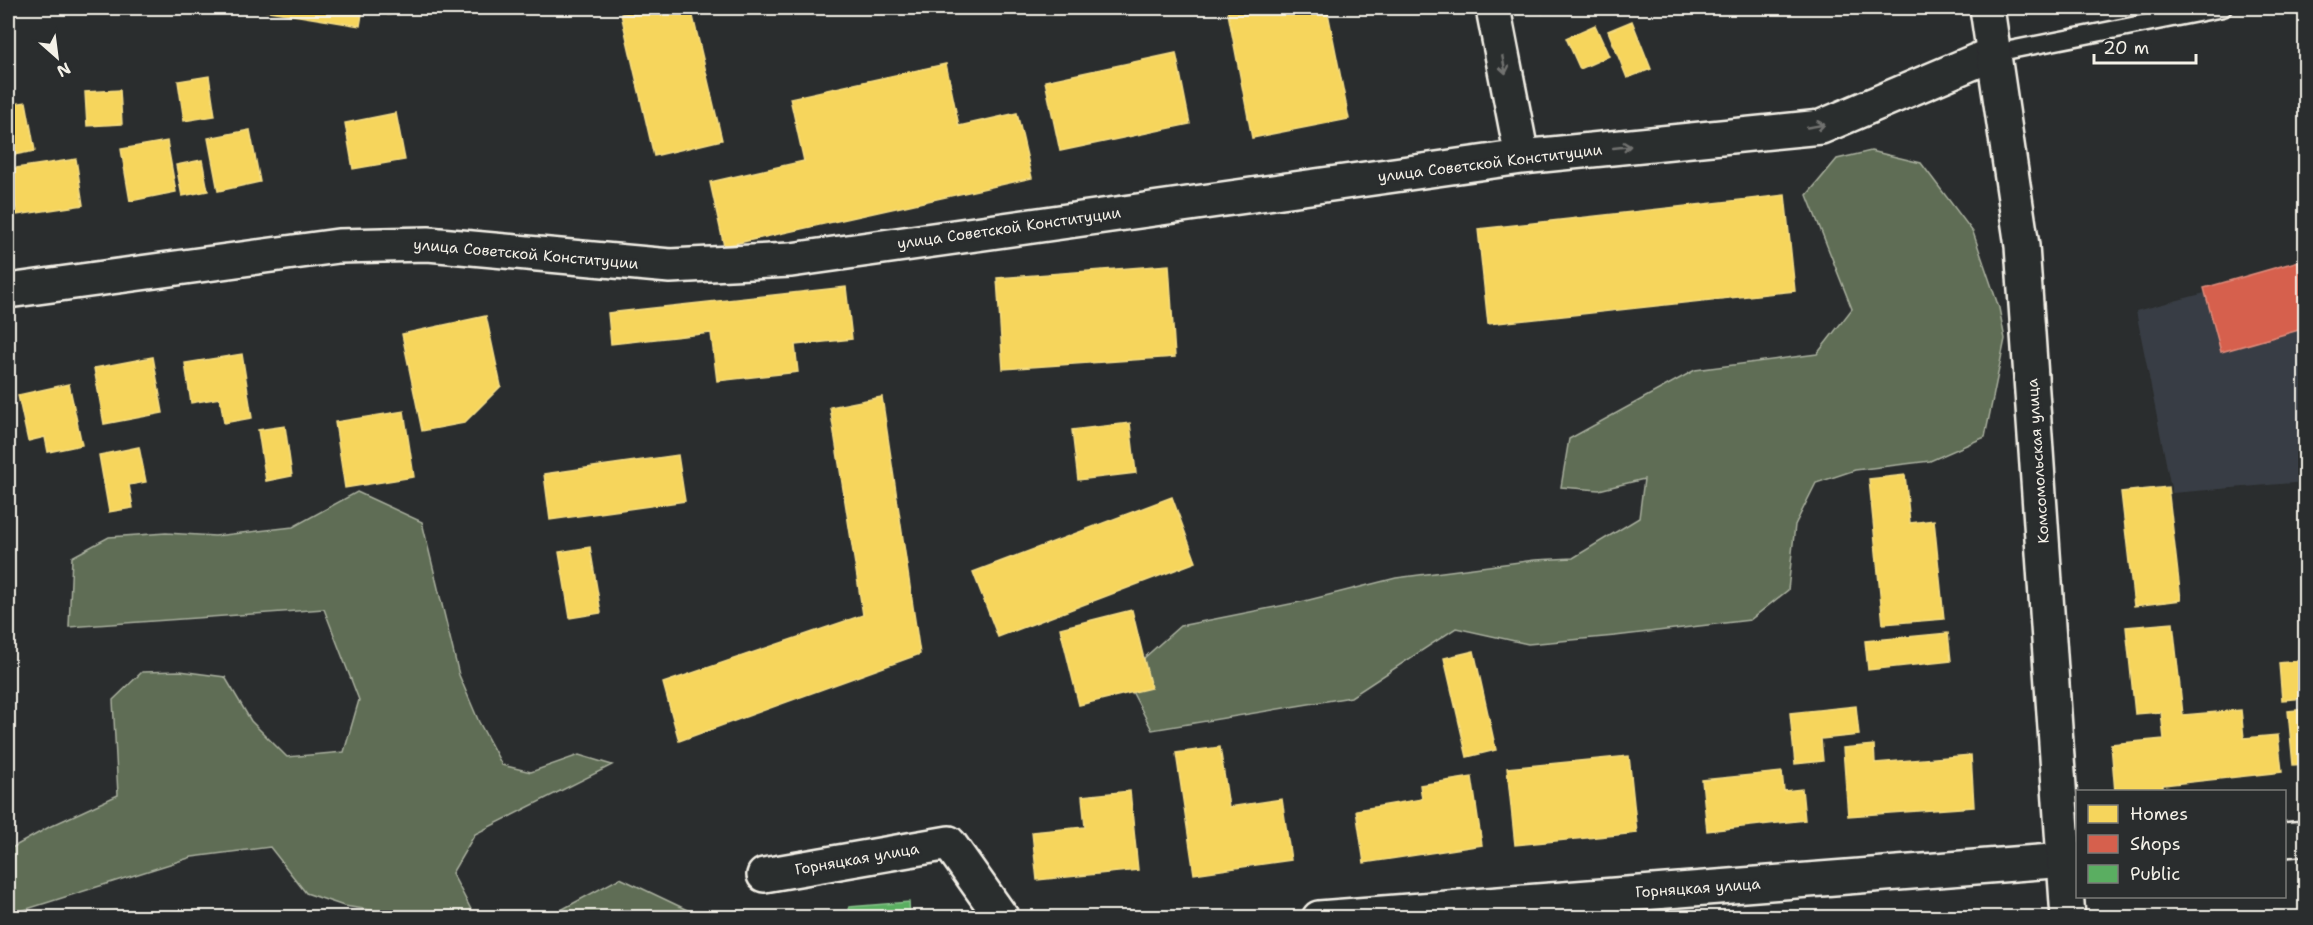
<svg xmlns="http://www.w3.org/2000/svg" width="2313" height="925" font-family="'Shantell Sans',sans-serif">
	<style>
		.built { fill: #393e44 }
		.green { fill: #5e6d55; stroke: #a9af9e; stroke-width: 1.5 }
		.homes { fill: #f6d55c; stroke: #f5dd86; stroke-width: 1.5 }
		.shops { fill: #d6604d; stroke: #df8c7c; stroke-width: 1.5 }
		.public { fill: #5aae61; stroke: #88c28a; stroke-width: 1.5 }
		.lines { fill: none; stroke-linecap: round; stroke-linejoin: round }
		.lane-casing { stroke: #f4f1e8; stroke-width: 21 }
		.street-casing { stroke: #f4f1e8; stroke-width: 38 }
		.secondary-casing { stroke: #f4f1e8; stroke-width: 38 }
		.lane { stroke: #2a2d2e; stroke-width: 16 }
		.street { stroke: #2a2d2e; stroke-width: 33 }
		.secondary { stroke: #2a2d2e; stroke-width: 33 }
		.oneway { stroke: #71726f }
		.labels { text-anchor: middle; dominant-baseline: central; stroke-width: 6; stroke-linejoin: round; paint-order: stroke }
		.street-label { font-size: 15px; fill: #f4f1e8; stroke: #2a2d2e }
	</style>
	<rect width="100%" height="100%" fill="#2a2d2e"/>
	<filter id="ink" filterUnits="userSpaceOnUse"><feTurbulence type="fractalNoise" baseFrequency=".0167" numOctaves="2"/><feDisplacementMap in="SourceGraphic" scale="12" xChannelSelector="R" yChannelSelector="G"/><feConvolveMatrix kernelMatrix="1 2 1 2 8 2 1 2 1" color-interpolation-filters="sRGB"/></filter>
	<g filter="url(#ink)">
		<path class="built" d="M2305,267v215l-133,11 -36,-182z"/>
		<path class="green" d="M1871,151l50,12 52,69 26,76 6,31 -20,98 -55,24 -75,9 -39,13 -21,42 -7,65 -38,30 -135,16 -87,8 -72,-16 -105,69 -199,33 -28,-54 56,-50 125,-25 91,-23 139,-18 38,-2 66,-40 5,-39 -45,11 -38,-3 8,-48 126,-69 122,-16 35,-45 -45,-114 30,-36z
			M357,492l65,30 37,153 20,47 23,43 29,7 48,-17 33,10 -137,69 -23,39 23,44h-83l-2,-4 -46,-7 -38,-13 -36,-46 -78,10 -184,58v-65l43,-24 67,-31 -5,-95 29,-28 38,-1 45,6 26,44 36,36 57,-5 15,-52 -35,-91 -255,18 3,-70 37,-20 57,-4 49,3 78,-9z
			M620,878l82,39h-154z"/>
		<path class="homes" d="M250,8h113l-3,18z
			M387,8h42l-41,7z
			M648,8h43l31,132 -68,16 -33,-142z
			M1227,8h100l22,111 -97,19z
			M1540,8h17l-15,5z
			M1632,21l19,48 -24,9 -19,-47z
			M1595,25l14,31 -29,13 -14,-31z
			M1176,53l14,71 -130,27 -15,-70z
			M946,64l13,62 58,-13 15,65 -308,68 -14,-64 94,-21 -14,-63z
			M209,76l6,40 -31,5 -6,-40z
			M120,90l2,34 -35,2 -2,-34z
			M26,102l9,49 -27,5v-51z
			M396,113l9,47 -52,9 -8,-46z
			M250,130l10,52 -42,9 -10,-53z
			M167,141l9,51 -46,9 -9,-52z
			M76,159l7,46 -66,10 -7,-46z
			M202,160l6,31 -26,5 -6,-31z
			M1785,195l10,96 -307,33 -10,-95z
			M1169,265l6,92 -172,12 -6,-91z
			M846,287l6,52 -57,6 3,27 -81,9 -6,-48 -100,11 -3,-31z
			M486,316l15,70 -37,37 -42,8 -20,-97z
			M242,354l10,64 -28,5 -4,-25 -29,5 -6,-40z
			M153,357l10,56 -59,11 -10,-56z
			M69,384l13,61 -34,7 -3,-15 -17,4 -10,-46z
			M882,397l38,257 -241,87 -16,-58 200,-68 -33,-208z
			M404,411l10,66 -69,11 -10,-66z
			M1130,423l6,50 -58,7 -6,-50z
			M285,426l7,50 -26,5 -8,-51z
			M139,447l7,35 -17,3 4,23 -24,4 -10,-57z
			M678,455l7,46 -135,19 -6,-46z
			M1905,475l5,48 24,-3 10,99 -61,5 -14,-145z
			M2168,487l13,113 -47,6 -13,-114z
			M1172,497l24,65 -198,75 -25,-65z
			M590,547l11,66 -31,5 -11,-66z
			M1132,610l19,78 -72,17 -19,-77z
			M2173,623l10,92 58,-5 3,28 34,-3 4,37 -119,13v7h-48l-4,-48 53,-5 -3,-27 -26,2 -9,-87z
			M1948,633l3,28 -83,9 -3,-29z
			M1474,651l22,99 -29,7 -23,-99z
			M2306,660v38l-24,2 -3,-37z
			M1856,706l3,29 -38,4 2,22 -28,3 -5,-51z
			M2306,709v55l-13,1 -5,-54z
			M1874,745l1,18 96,-8 3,52 -126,9 -5,-68z
			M1220,747l9,60 53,-8 9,61 -97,14 -18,-121z
			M1629,756l8,77 -122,12 -8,-77z
			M1782,772l2,19 18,-2 3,31 -98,11 -5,-51z
			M1472,777l10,68 -118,18 -8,-53 66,-11 -2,-14z
			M1130,791l8,79 -101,10 -5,-48 53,-5 -3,-31z"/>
		<path class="shops" d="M2306,259v26l-7,-24z
			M2299,261l7,24v43l-85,24 -17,-64z"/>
		<path class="public" d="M909,902l1,16h-60l-1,-11z"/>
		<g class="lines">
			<defs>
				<path id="lane" d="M1995,53l228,-45"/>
				<path id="street" d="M1493,8l29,149
					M8,291l330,-45 90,-2 242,22 121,-6 731,-103 299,-30 174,-74
					M2284,840l22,-2
					M764,875l185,-32 53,75
					M1319,918l759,-59"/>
				<path id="secondary" d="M1987,8l35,238 46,672"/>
			</defs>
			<use href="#lane" class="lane-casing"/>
			<use href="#street" class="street-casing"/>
			<use href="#secondary" class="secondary-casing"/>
			<use href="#lane" class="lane"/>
			<use href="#street" class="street"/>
			<use href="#secondary" class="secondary"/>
		</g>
		<defs><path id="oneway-shaft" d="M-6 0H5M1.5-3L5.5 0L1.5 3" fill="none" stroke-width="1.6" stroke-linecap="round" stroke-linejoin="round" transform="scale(1.5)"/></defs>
		<g class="oneway">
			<use href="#oneway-shaft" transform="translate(1504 65) rotate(79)"/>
			<use href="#oneway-shaft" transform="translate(1816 126) rotate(-10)"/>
			<use href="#oneway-shaft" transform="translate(1622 147) rotate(-6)"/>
		</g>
	</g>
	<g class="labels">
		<g class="street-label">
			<text transform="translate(1490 163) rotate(-7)">улица Советской Конституции</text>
			<text transform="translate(1009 228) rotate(-8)">улица Советской Конституции</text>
			<text transform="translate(526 254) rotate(5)">улица Советской Конституции</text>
			<text transform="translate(2038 461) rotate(-94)">Комсомольская улица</text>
			<text transform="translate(857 859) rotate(-10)">Горняцкая улица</text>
			<text transform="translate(1698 888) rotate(-4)">Горняцкая улица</text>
		</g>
	</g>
	<rect width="2313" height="925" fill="none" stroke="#2a2d2e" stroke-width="30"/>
	<rect x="15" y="15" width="2283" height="895" fill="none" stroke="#f4f1e8" stroke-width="2" filter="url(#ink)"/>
	<rect x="2076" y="790" width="210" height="108" fill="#2a2d2e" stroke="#7b7b78" stroke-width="1.5"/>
	<rect x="2088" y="805" width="30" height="18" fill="#f6d55c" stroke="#7b7b78" stroke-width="1.5"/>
	<text x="2130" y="820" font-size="18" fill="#f4f1e8">Homes</text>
	<rect x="2088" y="835" width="30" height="18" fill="#d6604d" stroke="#7b7b78" stroke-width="1.5"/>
	<text x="2130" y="850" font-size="18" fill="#f4f1e8">Shops</text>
	<rect x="2088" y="865" width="30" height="18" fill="#5aae61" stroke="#7b7b78" stroke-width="1.5"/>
	<text x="2130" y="880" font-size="18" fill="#f4f1e8">Public</text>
	<g transform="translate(57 57) rotate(152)" stroke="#2a2d2e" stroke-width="4.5" paint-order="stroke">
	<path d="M0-4.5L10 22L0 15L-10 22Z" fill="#f4f1e8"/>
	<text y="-9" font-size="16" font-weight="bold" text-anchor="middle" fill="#f4f1e8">N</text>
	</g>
	<path d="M2094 54v9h102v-9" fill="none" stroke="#f4f1e8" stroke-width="3"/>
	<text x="2103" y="54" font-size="18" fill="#f4f1e8" stroke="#2a2d2e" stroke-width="4.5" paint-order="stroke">20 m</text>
</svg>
